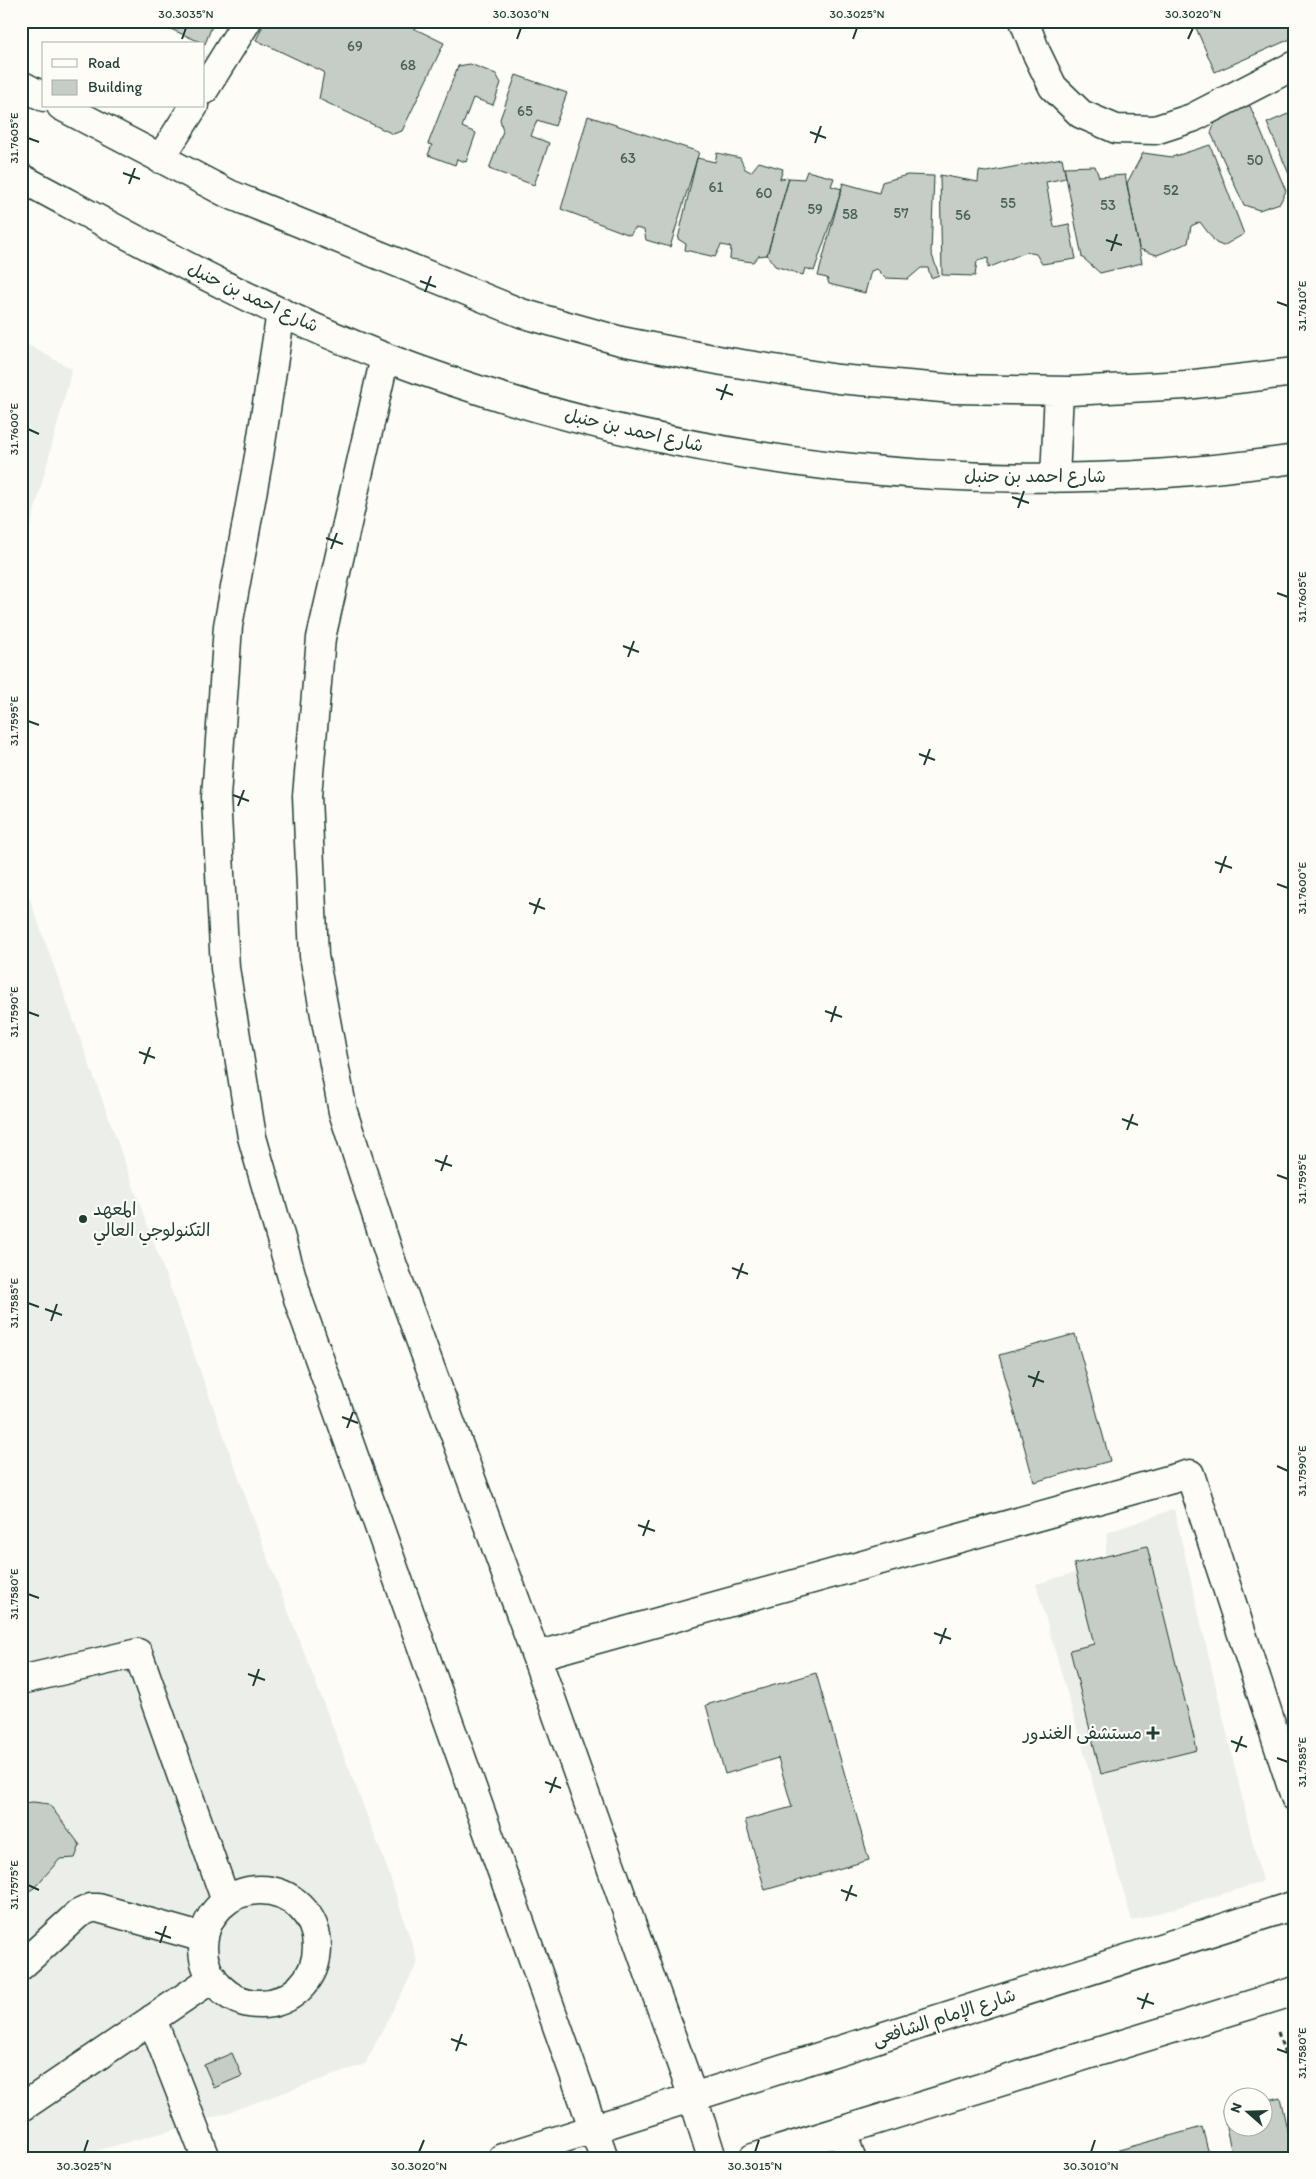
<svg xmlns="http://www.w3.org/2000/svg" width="1316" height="2179" font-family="Itim,'Playpen Sans Arabic',sans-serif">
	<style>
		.built { fill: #eceee9 }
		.building { fill: #c6cdc7; stroke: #1f3d34 }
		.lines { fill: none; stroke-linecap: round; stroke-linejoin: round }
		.minor-casing { stroke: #1f3d34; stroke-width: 31 }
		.path { stroke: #1f3d34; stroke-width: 3; stroke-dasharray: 5 4; stroke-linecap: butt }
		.minor { stroke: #fdfcf7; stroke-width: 28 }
		.ticks { fill: none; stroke: #1f3d34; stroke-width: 2 }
		.poi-dot { fill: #1f3d34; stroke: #fdfcf7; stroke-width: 2 }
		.labels { text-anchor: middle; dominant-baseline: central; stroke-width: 4.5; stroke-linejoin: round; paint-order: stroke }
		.number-label { font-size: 15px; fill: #496159 }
		.street-label { font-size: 18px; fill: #1f3d34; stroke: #fdfcf7 }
		.poi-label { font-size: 18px; fill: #1f3d34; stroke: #fdfcf7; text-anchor: start }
		.neatline { fill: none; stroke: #1f3d34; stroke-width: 2 }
		.ticks-label { font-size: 12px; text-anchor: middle; fill: #1f3d34 }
	</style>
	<rect width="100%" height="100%" fill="#fdfcf7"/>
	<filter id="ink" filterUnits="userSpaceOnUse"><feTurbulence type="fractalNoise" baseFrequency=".02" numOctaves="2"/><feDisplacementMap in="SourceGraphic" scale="10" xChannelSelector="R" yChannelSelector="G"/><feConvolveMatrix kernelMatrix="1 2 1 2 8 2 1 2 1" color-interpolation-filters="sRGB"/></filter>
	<g filter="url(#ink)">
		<path class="built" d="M21,341l51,28 -51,193z
			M21,875l249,689 116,301 32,97 -53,102 -171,60 -124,34h-49z
			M1174,1509l88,373 -130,39 -96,-337 69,-20 2,-31z"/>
		<path class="building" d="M152,21h62l-9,23z
			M265,21h134l45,22 -42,88 -9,3 -74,-35 5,-27 -68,-32z
			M1193,21h95l7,16 -80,35z
			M470,64l26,10 5,9 -8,22 -20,-7 -11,29 14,6 -10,29 -9,-3 -2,6 -27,-10 4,-10 -4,-1 30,-78z
			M516,75l51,18 -12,33 -18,-6 -6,16 18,7 -15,42 -45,-16 14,-38 -3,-12z
			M1241,105l9,1 36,85 -6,12 -21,7 -15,-5 -33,-72 7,-19z
			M1295,111v77l-28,-65z
			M588,116l111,36 -29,95 -24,-7 -2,-10 -9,-2 -5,7 -69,-26z
			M1210,145l34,89 -21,12 -7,-3 -16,-21 -9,4 -3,17 -31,12 -18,-6 -12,-66 16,-30 29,4z
			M717,153l23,5 5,11 6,3 8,-10 24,7 -3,10 9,-1 -22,77 -9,1 -5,6 -23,-3 1,-12 -10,-2 -6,12 -30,-7 1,-6 -8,-5 19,-81 18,4z
			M1062,158l4,20 -20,4 8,45 15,-3 7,35 -34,5 -6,-10 -10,-2 -38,16v-10l-11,3 -2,15 -33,-1 -2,-100 38,7 1,-11 7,1z
			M1095,166l4,11 26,-2 17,88 -42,10 -18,-16 -18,-90z
			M807,171l27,7 -3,8 11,3 -28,82 -9,-3 -2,7 -28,-9 -8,-11 22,-77 15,1z
			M907,175l27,1 -3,76 8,23 -8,3 -3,-10h-7l-13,11 -22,-1 -9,-9 -6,2 -6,22 -36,-9 -2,-6 -9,-2 25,-93 36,10 3,-11z
			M1075,1334l35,127 -76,21 -35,-127z
			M1147,1546l50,204 -96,24 -31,-124 24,-6 -20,-80z
			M816,1673l53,187 -104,30 -20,-70 47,-13 -14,-49 -53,16 -19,-69z
			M21,1800l1,3 11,-1 16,2 31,41 -5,13 -15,1 -26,29 -13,8z
			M232,2053l10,23 -28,12 -10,-23z
			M1280,2097l13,61h-60l-11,-48 12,-2v18h30v-25z
			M1202,2127l8,31h-120z"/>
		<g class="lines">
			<defs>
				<path id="minor" d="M1024,21l12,31 17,35 28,27 35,15 39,1 37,-12 103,-53
					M21,85l23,12
					M204,90l43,-69
					M61,106l168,88 292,119 100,28 102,20 115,18 116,10 116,2 116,-6 109,-13
					M160,159l34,-53
					M21,178c120,64 239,131 366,180 288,109 603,146 908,101
					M281,312l-22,144 -31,170 -12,171 9,171 27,169 47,165 305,856
					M385,357l-64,281 -14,158 7,160 29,156 49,151 144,393 157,441 19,61
					M1055,478l4,-87
					M536,1656l654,-182 105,323
					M21,1680l117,-27 88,248
					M203 1947a57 57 0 1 1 114 0a57 57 0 1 1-114 0Z
					M21,1966l57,-52 13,-6h7l106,30
					M152,2019l54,139
					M21,2108l192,-130
					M842,2131l9,27
					M502,2158l793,-253
					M753,2158l542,-167"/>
			</defs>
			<use href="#minor" class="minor-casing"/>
			<path class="path" d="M1278,2032l17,55"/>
			<use href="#minor" class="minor"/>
		</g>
	</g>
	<path class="ticks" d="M182,39l4,-11M517,39l4,-11M853,39l4,-11M1188,39l5,-11M810,132l16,6M28,138l11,4M815,143l6,-17M123,173l17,6M129,184l6,-16M1106,240l16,5M1111,251l6,-17M420,281l16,6M425,292l6,-16M1277,302l11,4M716,389l17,6M721,400l6,-16M28,429l11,5M1012,497l17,6M1018,508l6,-17M326,538l17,6M331,549l6,-16M1277,593l11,4M623,646l16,6M628,657l6,-16M28,721l11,4M919,754l16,6M924,765l6,-16M233,795l16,6M238,806l6,-16M1215,862l17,6M1220,873l6,-17M1277,884l11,4M529,903l16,6M534,914l6,-16M825,1011l17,6M28,1012l11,4M831,1022l5,-16M139,1052l16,6M144,1064l6,-17M1122,1119l16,6M1127,1130l6,-16M435,1160l17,6M441,1171l6,-16M1277,1175l11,4M732,1268l16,6M737,1279l6,-16M28,1303l11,4M45,1309l17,6M51,1321l6,-17M1028,1376l16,6M1033,1387l6,-16M342,1417l16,6M347,1428l6,-16M1277,1466l11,5M638,1525l17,6M643,1536l6,-16M28,1594l11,4M934,1633l17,6M940,1644l6,-16M248,1674l17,6M253,1686l6,-17M1231,1741l16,6M1236,1752l6,-16M1277,1758l11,4M545,1782l16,6M550,1793l6,-16M28,1885l11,5M841,1890l16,6M846,1901l6,-16M155,1932l16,6M160,1943l6,-17M1137,1998l17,6M1142,2009l6,-16M451,2039l16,6M1277,2049l11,4M456,2051l6,-17M84,2152l4,-12M419,2152l5,-12M755,2152l4,-12M1091,2152l4,-12"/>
	<g class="poi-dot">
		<circle cx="83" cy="1219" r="5"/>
		<path d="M1150.5 1725.5h5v5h5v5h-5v5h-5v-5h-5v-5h5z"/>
	</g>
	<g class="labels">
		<g class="number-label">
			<text x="355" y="46">69</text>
			<text x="408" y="65">68</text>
			<text x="525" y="111">65</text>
			<text x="628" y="158">63</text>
			<text x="1255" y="160">50</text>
			<text x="716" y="187">61</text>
			<text x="1171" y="190">52</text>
			<text x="764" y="193">60</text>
			<text x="1008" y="203">55</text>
			<text x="1108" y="205">53</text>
			<text x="815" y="209">59</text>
			<text x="901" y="213">57</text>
			<text x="850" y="214">58</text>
			<text x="963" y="215">56</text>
		</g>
		<g class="street-label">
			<text transform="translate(253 297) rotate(25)">شارع احمد بن حنبل</text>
			<text transform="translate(634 430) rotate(13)">شارع احمد بن حنبل</text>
			<text x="1035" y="476">شارع احمد بن حنبل</text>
			<text transform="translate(944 2017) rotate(-18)">شارع الإمام الشافعى</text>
		</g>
		<g class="poi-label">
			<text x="93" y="1209">المعهد<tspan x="93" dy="21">التكنولوجي العالي</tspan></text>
			<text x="1142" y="1733" text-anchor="end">مستشفى الغندور</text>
		</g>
	</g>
	<rect width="1316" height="2179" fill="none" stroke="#fdfcf7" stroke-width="55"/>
	<rect x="42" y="42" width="162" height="65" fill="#fdfcf7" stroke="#a4b0a9"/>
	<rect x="52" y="59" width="25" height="8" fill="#fdfcf7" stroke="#a4b0a9"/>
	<text x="88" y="68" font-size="15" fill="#1f3d34">Road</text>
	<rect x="52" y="80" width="25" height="15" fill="#c6cdc7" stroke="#a4b0a9"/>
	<text x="88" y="92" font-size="15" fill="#1f3d34">Building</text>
	<g transform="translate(1248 2112) rotate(290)"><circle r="24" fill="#fdfcf7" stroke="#a4b0a9"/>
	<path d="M0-4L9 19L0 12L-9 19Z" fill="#1f3d34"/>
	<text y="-8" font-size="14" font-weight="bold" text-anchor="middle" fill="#1f3d34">N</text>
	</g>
	<rect x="28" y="28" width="1260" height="2124" class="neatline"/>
	<g class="ticks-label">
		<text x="186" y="18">30.3035°N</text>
		<text x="521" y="18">30.3030°N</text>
		<text x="857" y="18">30.3025°N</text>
		<text x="1193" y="18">30.3020°N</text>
		<text transform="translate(14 138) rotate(-90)" y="4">31.7605°E</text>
		<text transform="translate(1302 306) rotate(-90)" y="4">31.7610°E</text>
		<text transform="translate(14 429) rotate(-90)" y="4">31.7600°E</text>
		<text transform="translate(1302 597) rotate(-90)" y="4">31.7605°E</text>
		<text transform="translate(14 721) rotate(-90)" y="4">31.7595°E</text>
		<text transform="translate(1302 888) rotate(-90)" y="4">31.7600°E</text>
		<text transform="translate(14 1012) rotate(-90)" y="4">31.7590°E</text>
		<text transform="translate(1302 1179) rotate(-90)" y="4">31.7595°E</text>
		<text transform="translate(14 1303) rotate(-90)" y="4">31.7585°E</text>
		<text transform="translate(1302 1471) rotate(-90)" y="4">31.7590°E</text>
		<text transform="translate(14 1594) rotate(-90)" y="4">31.7580°E</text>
		<text transform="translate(1302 1762) rotate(-90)" y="4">31.7585°E</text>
		<text transform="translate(14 1885) rotate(-90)" y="4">31.7575°E</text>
		<text transform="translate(1302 2053) rotate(-90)" y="4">31.7580°E</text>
		<text x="84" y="2170">30.3025°N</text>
		<text x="419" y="2170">30.3020°N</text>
		<text x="755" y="2170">30.3015°N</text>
		<text x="1091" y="2170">30.3010°N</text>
	</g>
</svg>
